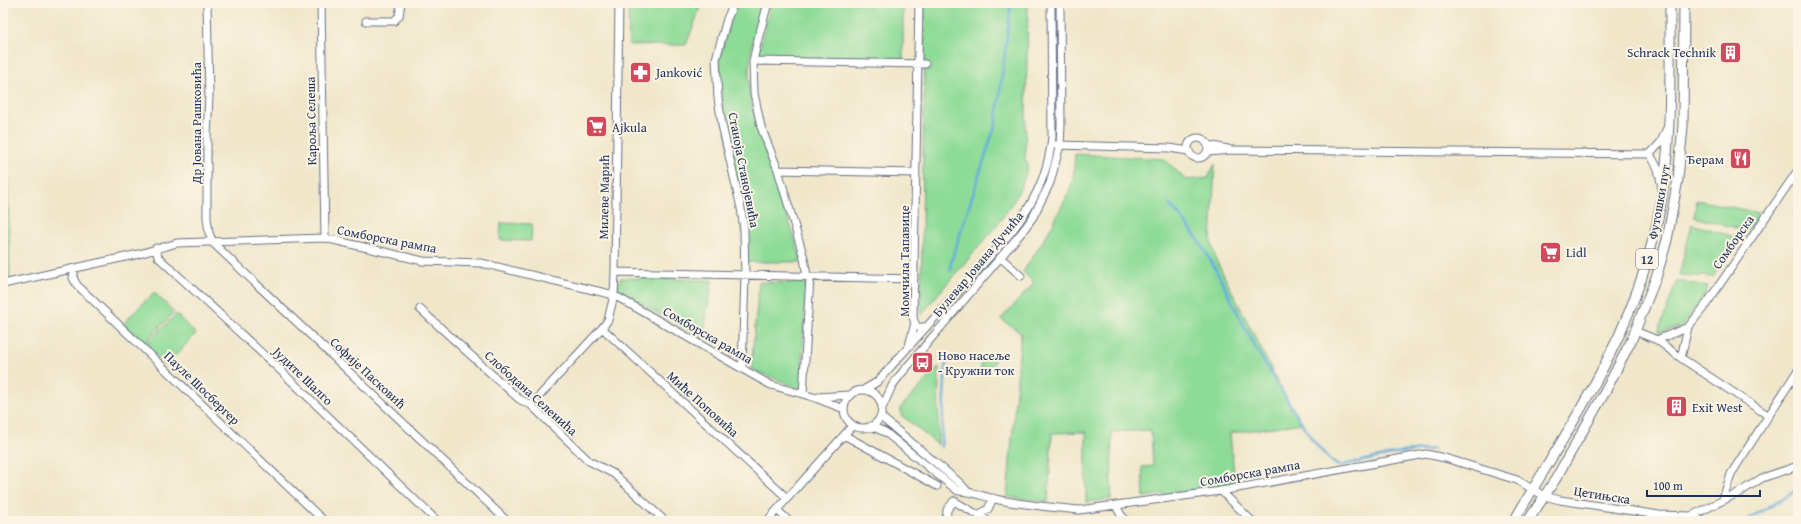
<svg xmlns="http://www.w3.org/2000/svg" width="1801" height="524" font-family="'Gentium Book Plus',serif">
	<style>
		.green { fill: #8edb98; stroke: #54857b }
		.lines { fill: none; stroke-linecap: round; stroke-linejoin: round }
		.stream { stroke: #64acdb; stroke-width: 2.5 }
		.minor-casing { stroke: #666f84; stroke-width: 9 }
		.major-casing { stroke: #666f84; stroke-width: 11 }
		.minor { stroke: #fff; stroke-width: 7 }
		.major { stroke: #fff; stroke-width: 9 }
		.labels { text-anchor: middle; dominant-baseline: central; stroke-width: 4; stroke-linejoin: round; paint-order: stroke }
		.shield { fill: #fcf5e5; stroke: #5e6a86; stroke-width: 1 }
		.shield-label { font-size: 12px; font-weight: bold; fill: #1b2f5e }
		.poi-label { font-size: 13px; fill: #1b2f5e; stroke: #fcf5e5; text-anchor: start }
		.street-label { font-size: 13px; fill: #1b2f5e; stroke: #fcf5e5 }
	</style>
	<rect width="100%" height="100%" fill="#fcf5e5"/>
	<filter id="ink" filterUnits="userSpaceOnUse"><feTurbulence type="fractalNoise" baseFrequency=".025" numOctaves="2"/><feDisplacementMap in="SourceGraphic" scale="8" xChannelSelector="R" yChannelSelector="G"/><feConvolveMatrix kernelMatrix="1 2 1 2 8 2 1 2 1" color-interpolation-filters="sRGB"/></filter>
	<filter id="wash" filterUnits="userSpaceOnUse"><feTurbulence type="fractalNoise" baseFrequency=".012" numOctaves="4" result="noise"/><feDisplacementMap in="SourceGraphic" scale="16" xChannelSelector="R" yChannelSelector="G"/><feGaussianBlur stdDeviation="0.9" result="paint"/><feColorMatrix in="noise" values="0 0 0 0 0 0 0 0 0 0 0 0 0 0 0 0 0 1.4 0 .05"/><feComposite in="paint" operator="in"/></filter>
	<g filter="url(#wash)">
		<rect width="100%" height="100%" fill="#f0e7cb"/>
		<path class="green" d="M3,3l7,275 -7,2z
			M628,3h74l-16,42h-57z
			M737,3h27c-10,28 -18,62 -14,93 4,24 13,47 21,70 11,32 21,64 31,96h-54l-28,-166 -1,-34 11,-41z
			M771,3h132v58l-146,-3z
			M925,3h103l-3,159 3,1c-6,37 -34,65 -57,93 -17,19 -34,39 -50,59z
			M1075,154l89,5 22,21 22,-2 7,-14 -4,77 5,19 71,140 16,23 -73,10 5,51 -91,13 -2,-30 11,-1 -2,-36 -39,2 -1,67 -25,3v-70l-34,1 -4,69 -41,-5 14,-164 -20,-14 33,-36 -11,-11 25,-39 21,-41 4,-12z
			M1697,200l62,13 -11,18 -54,-14z
			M501,223l31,1 -1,17 -31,-1z
			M1692,224l46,14 -25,39 -34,-2z
			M621,278l91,2 -9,59 -83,-47 -3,-6z
			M1677,281l31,5 -8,17 -18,23 -24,7z
			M759,282l47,1 -5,106 -50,-20z
			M154,292l20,20 -30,32 -21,-20z
			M176,314l20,20 -30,31 -21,-20z
			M994,354v9l-13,8v-9z
			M939,367l-1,78 -37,-30v-8z"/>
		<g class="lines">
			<path class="stream" d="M1169,204c38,38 58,90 83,137 11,21 24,40 36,60 14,23 28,49 50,65l66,-14 30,-3
				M950,271l1,-9 45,-139 15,-120
				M941,447l5,-85
				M1745,521l53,-31"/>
		</g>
	</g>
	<g filter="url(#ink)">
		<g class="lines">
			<defs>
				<path id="minor" d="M207,3l2,93 -2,40v82l2,15 4,10 294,278
					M321,3l4,235
					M734,3l-7,16 -11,40 2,39 4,27 19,83 3,22 1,45 -3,94
					M768,3l-10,36 -5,22 1,32 7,34 17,43 26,88 3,18
					M919,3l-6,314 3,10h10
					M366,21h28l5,-5 2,-13
					M753,61l172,3
					M1188 148a10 10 0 1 1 20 0a10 10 0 1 1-20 0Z
					M1056,145l113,3 20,3
					M1208,145l20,4
					M1207,152l25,-2 418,4 11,-12 6,-14
					M1650,154l8,15 4,18
					M778,170l138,3
					M156,248l2,9 123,114 156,150
					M1001,258l20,18
					M75,268l-2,10 4,7 247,236
					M615,272l299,7
					M3,284l136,-30 38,-11 148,-5 98,23 58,2 133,32 146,84 11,6 42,12 31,12
					M420,309l99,90 12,6 58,56 25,13 51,47
					M602,328l185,170
					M1635,331l22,9 24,18 88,58
					M1657,340l31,-13 17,-21 93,-136
					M909,346l6,-23
					M1681,358l7,-31
					M865,389l12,-7c29,-32 58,-65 87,-97 42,-48 81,-80 88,-148l-1,-134
					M844 409a19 19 0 1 1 38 0a19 19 0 1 1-38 0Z
					M803,394l7,-117
					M818,397l32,-2
					M531,405l71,-77 6,-8 6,-25 1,-23 4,-269
					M883,406l9,-20 9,-12 121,-142 11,-15 17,-34 10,-38 1,-20 -1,-122
					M881,417l80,67 6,7
					M871,426l14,6 73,59c13,0 24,5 37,8 27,6 56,8 84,11l142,-19 205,-37 19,4 72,22 27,16 16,4 99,15 32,1 13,5
					M844,435l93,51
					M1221,491l31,30
					M1723,499l8,-25 67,-104
					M1116,506l5,9 6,6
					M777,510l12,11
					M978,515l10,6
					M1691,516l49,-24 22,-14 36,-12
					M767,521l86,-96
					M946,521l1,-11 7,-9 24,14 10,-6 5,-11"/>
				<path id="major" d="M1514,521c30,-52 64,-103 91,-157 20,-38 36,-79 47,-121 21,-74 18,-163 18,-240
					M1528,521l27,-41 50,-88 27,-53 25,-64 10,-35 11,-61 5,-53 1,-123"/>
			</defs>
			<use href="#minor" class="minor-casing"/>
			<use href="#major" class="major-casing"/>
			<use href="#minor" class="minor"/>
			<use href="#major" class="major"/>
		</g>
	</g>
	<defs>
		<symbol id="building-square" viewBox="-11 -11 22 22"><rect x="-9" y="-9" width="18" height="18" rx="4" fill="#d1495b" stroke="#fcf5e5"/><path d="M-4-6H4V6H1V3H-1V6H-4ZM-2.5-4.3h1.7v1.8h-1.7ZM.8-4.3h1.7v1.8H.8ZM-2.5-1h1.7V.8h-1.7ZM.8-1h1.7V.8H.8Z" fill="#fff"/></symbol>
		<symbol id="pharmacy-square" viewBox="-11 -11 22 22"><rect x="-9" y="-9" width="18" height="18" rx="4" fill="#d1495b" stroke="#fcf5e5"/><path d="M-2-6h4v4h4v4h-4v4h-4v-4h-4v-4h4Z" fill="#fff"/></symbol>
		<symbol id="supermarket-square" viewBox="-11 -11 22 22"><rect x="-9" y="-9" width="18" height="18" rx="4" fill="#d1495b" stroke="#fcf5e5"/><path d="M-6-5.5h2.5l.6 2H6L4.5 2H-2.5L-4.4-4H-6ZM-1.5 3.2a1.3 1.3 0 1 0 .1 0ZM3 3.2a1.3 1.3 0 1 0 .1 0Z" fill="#fff"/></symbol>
		<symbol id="restaurant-square" viewBox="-11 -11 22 22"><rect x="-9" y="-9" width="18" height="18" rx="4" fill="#d1495b" stroke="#fcf5e5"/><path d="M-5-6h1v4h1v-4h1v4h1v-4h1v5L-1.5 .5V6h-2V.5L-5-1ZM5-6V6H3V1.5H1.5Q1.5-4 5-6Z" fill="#fff"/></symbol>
		<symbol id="bus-square" viewBox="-11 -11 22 22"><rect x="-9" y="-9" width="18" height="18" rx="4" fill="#d1495b" stroke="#fcf5e5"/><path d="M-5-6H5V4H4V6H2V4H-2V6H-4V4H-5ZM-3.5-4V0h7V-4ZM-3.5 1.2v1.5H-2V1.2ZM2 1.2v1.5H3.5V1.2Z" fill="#fff"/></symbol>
	</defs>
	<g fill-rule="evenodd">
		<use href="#building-square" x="1718" y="40" width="25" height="25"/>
		<use href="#pharmacy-square" x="628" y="60" width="25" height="25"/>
		<use href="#supermarket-square" x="584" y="114" width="25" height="25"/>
		<use href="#restaurant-square" x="1728" y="146" width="25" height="25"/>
		<use href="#supermarket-square" x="1538" y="240" width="25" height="25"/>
		<use href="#bus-square" x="910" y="350" width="25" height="25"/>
		<use href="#building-square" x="1664" y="394" width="25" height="25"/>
	</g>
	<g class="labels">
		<rect class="shield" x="1636" y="249" width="22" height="20" rx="3"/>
		<g class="shield-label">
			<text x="1647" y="259">12</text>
		</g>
		<g class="poi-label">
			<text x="1716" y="52" text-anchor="end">Schrack Technik</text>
			<text x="656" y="72">Janković</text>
			<text x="612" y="127">Ajkula</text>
			<text x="1724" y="159" text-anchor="end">Ђерам</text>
			<text x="1566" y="252">Lidl</text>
			<text x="938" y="355">Ново насеље<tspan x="938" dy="15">- Кружни ток</tspan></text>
			<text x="1692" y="407">Exit West</text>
		</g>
		<g class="street-label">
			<text transform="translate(311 121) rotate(-91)">Кароља Селеша</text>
			<text transform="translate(196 123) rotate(-90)">Др Јована Рашковића</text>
			<text transform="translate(744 170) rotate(79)">Станоја Станојевића</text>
			<text transform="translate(604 197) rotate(-89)">Милеве Марић</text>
			<text transform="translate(1659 202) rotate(-80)">Футошки пут</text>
			<text transform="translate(387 239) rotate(11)">Сомборска рампа</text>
			<text transform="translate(1733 242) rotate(-55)">Сомборска</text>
			<text transform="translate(904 261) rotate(-90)">Момчила Тапавице</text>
			<text transform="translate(978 264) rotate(-50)">Булевар Јована Дучића</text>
			<text transform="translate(708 335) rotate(30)">Сомборска рампа</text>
			<text transform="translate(368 373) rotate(43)">Софије Пасковић</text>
			<text transform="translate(303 376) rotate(44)">Јудите Шалго</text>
			<text transform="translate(202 388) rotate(44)">Пауле Шосбергер</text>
			<text transform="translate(531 393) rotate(42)">Слободана Селенића</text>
			<text transform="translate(703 404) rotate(42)">Миће Поповића</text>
			<text transform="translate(1250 473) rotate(-10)">Сомборска рампа</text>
			<text transform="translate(1602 495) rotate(9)">Цетињска</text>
		</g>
	</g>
	<rect width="1801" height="524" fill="none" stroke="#fcf5e5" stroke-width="16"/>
	<path d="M1647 490v6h113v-6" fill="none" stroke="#1b2f5e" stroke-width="2"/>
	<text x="1653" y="490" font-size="12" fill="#1b2f5e" stroke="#fcf5e5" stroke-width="3" paint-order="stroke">100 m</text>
</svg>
